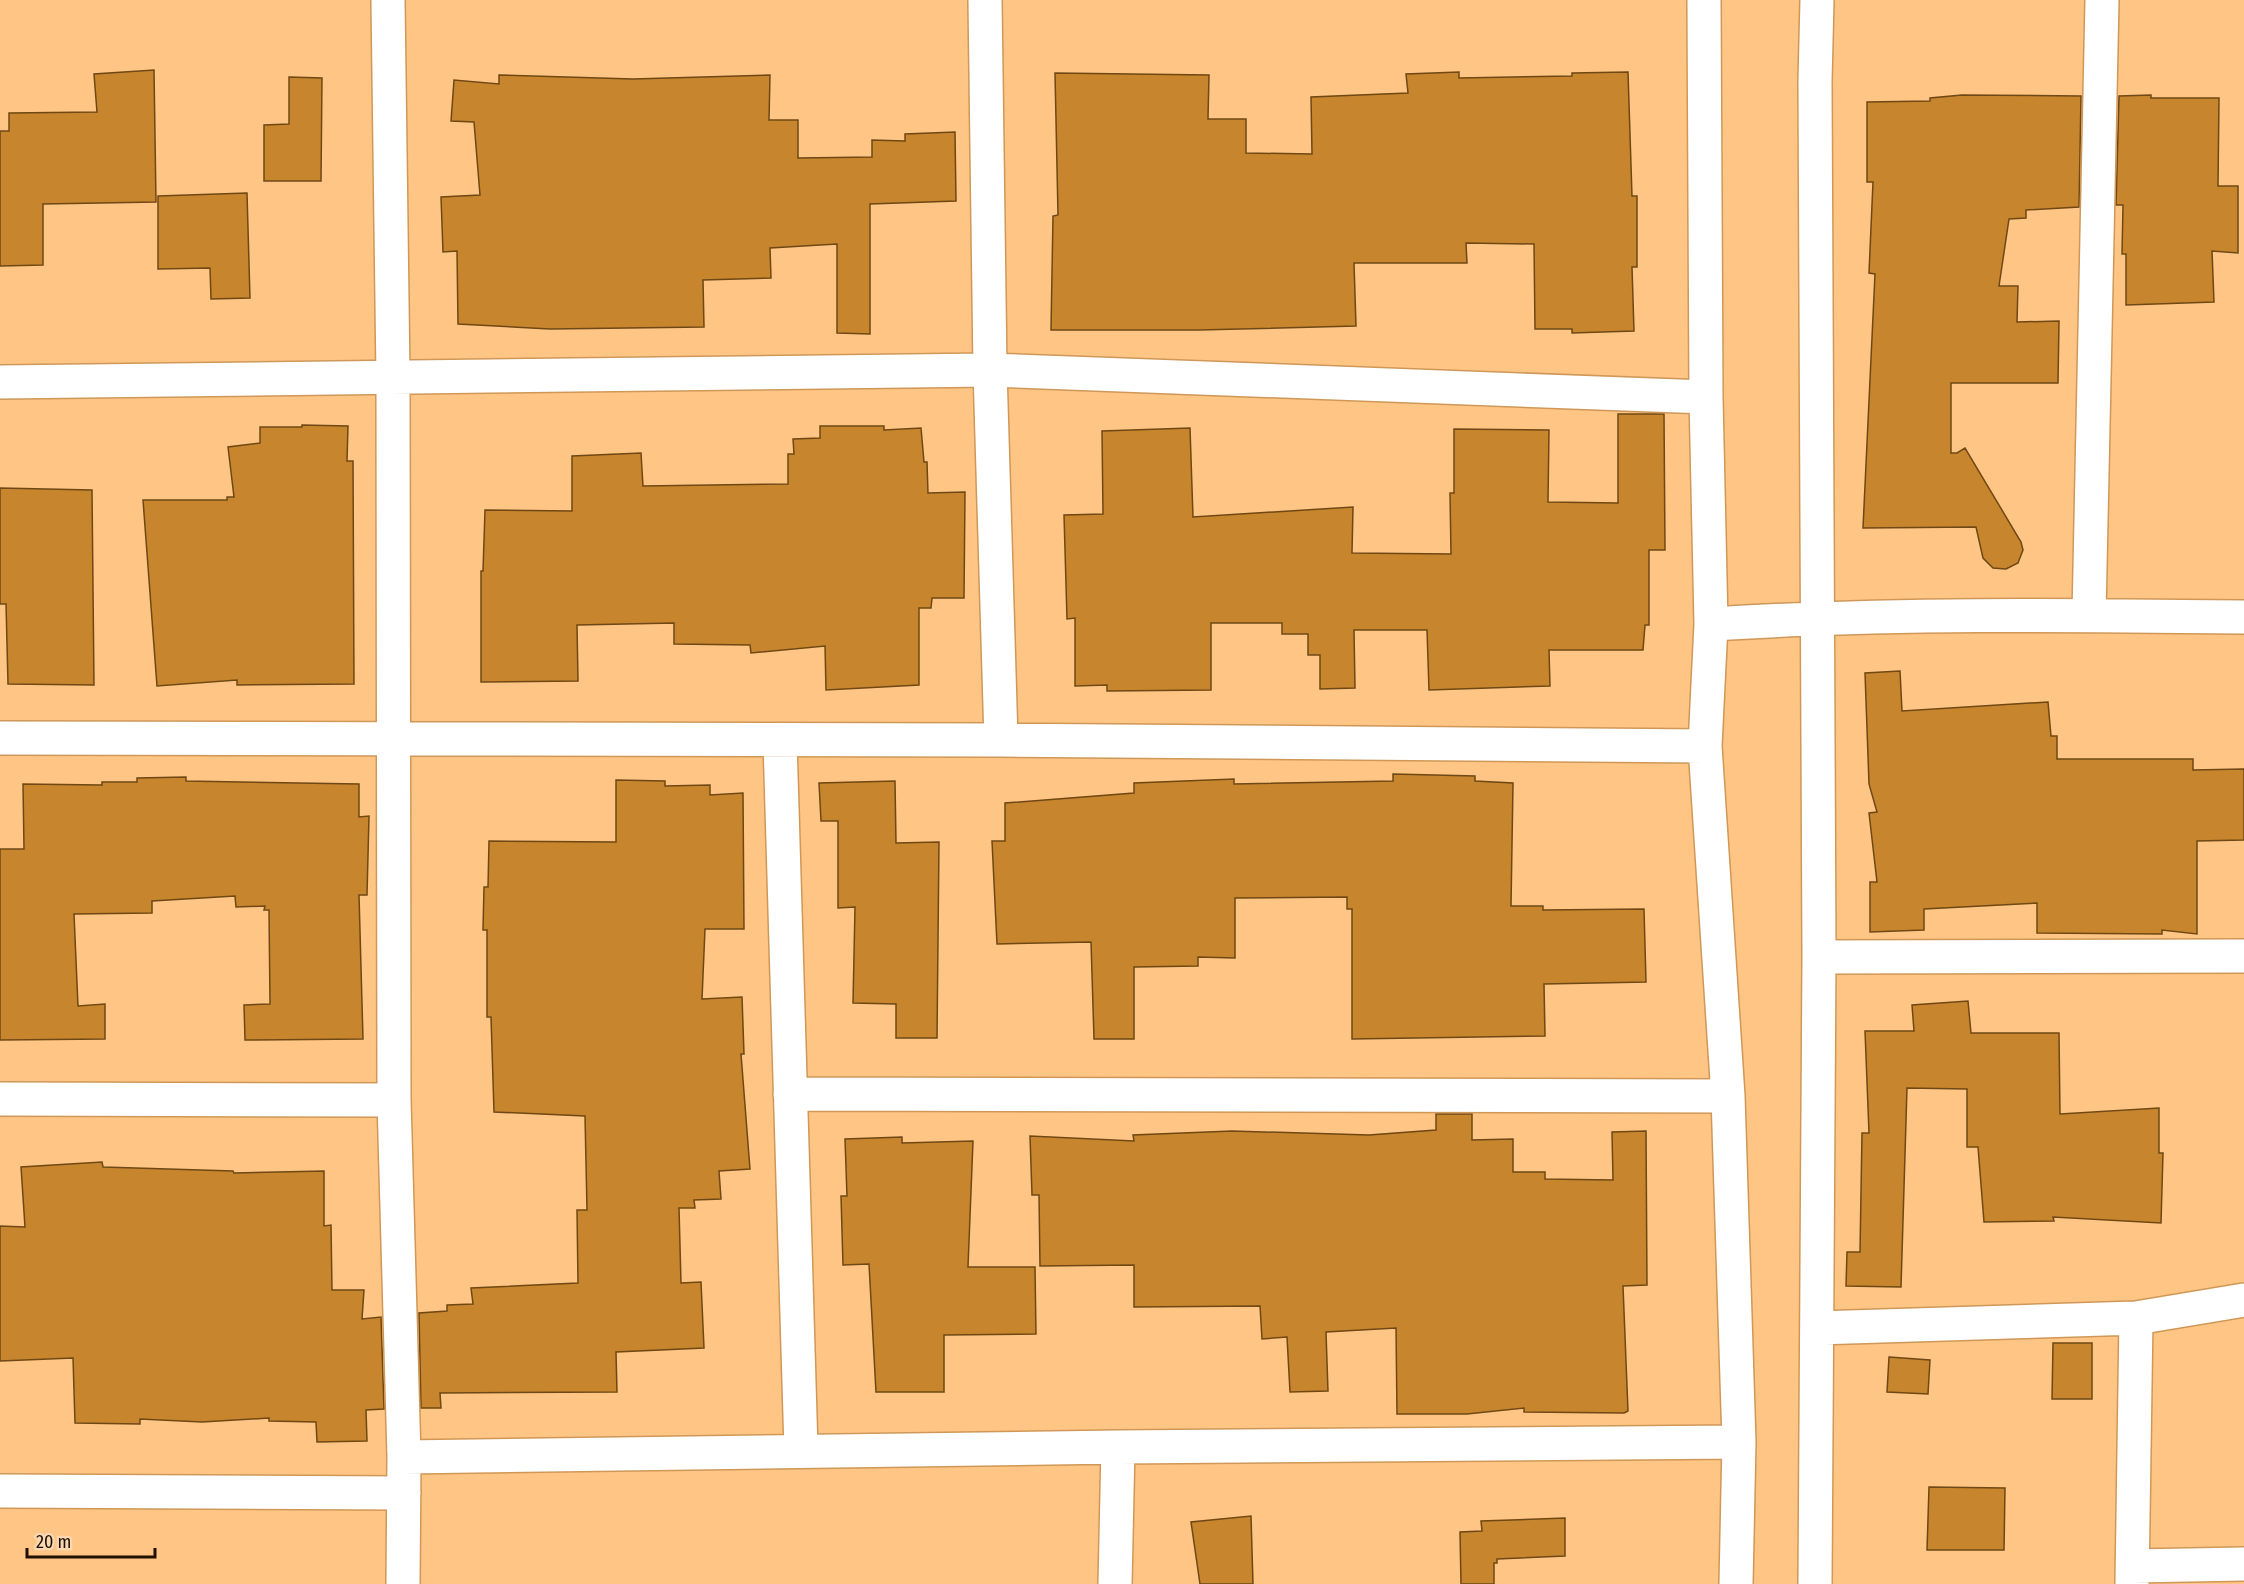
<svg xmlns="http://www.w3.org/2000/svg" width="2244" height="1584" font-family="'Fira Sans Condensed',sans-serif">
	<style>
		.building { fill: #c7852d; stroke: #6f4815; stroke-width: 1.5 }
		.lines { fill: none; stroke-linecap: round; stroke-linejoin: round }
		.minor-casing { stroke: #cf9858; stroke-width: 36 }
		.minor { stroke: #fff; stroke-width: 33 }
	</style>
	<rect width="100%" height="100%" fill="#fec584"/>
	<path class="building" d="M154,70l2,132 -113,2v61l-43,1v-135h9v-18l88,-1 -3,-38z
		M1459,72v6l113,-2v-3l56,-1 4,124h5v71h-5l2,64 -62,2v-4h-37l-1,-85 -68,-1 1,20h-113l2,63 -157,4h-148l2,-114 5,-1 -3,-142 154,2 -1,44h38v34l66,1 -1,-57 97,-4 -2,-19z
		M499,75l134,4 137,-4 -1,45h29v38l74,-1v-17l33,1v-7l50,-2 1,69 -86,3v130l-33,-1v-89l-67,4 1,30 -68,2 1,47 -154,2 -92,-5 -1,-73 -14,1 -2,-55 39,-2 -6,-73 -23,-1 3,-41 45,4z
		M289,77l33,1 -1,103h-57v-56l25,-1z
		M1962,95l119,1 -2,111 -53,3v8l-17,1 -10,67h19l-1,36 42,-1 -1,62h-107v70h6l8,-5 56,94 2,8 -5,13 -12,6 -13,-1 -10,-10 -7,-31 -113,1 12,-254 -6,-1 4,-91h-6v-80l63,-1v-3z
		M2151,95v3h68l-1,88h20v67l-26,-2 2,51 -88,3v-51h-4l1,-49h-7l3,-109z
		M247,193l3,105 -39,1 -1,-31 -52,1v-73z
		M1618,414h46l1,136h-16v75h-4l-2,25h-94l1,36 -121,4 -2,-60h-73l1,58 -35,1v-34h-12v-21h-26v-11h-71v67l-104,1v-6l-32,1v-68l-8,1 -3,-104 39,-1 -1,-83 88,-3 3,89 160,-10 -1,46 99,1 -1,-61h4v-64l95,1 -1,72 70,1z
		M302,425l46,1 -1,35h6l1,223 -117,1v-5l-80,6 -14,-186h84v-3h7l-6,-50 32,-4v-16h42z
		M820,426h64v4l37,-2 3,34h3l1,31 37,-1 -1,106h-32l-1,10h-12v77l-93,5 -1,-44 -74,7 -1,-8 -76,-1v-21l-97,2 1,56 -97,1v-111h2l2,-61 87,1v-55l69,-3 2,33 145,-2v-30h6l-1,-15 27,-1z
		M0,488l92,2 2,195 -86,-1 -2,-80h-6z
		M1900,671l2,40 146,-9 3,34h6v23h136v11l51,-1v71l-47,1v93l-35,-4v4l-125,-1v-30l-113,6v21l-54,2v-50h7l-8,-69 8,-1 -8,-28 -4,-111z
		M1393,774l82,2v5l38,2 -2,123h32v4l101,-1 2,73 -102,2 1,52 -193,3v-130h-5v-12l-112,1v60l-37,-1v9l-64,1v72h-40l-3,-97 -94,2 -5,-103h13v-38l129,-10v-10l100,-4v5l159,-3z
		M186,777v4l173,3v33l10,-1 -2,79h-8l4,144 -118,1 -1,-35 26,-1 -1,-94h-5l1,-4 -29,1 -1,-11 -83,5v12l-78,1 4,92 27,-2v35l-105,1v-191h24l-1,-65 79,1v-3h35v-4z
		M616,780l49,1v5l45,-1v10l33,-2 1,136h-39l-3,70 40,-2 2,57h-3l9,115 -31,2 2,28 -27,1 1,8h-16l2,75 20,-1 3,66 -88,4 1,40 -177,1 1,15h-20l-2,-95 28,-2v-6l26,-1 -2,-16 107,-5 -1,-73h10l-2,-94 -91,-4 -3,-95h-4v-87h-4l1,-43h4l1,-46 127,1z
		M895,781l1,62 43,-1 -2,196h-41v-34l-43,-1 2,-96 -17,1v-87h-17l-2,-38z
		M1968,1001l3,32h88l1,81 99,-6v45h4l-2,70 -108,-6 1,4 -70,1 -6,-75h-11v-58l-60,-1 -6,199 -55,-1 1,-34h13l2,-119h7l-4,-102h49l-2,-26z
		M1436,1114h36v26l41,-1v33h32v7l68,1 -1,-48 34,-1 1,154 -24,1 5,125 -4,2 -100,-1v-4l-57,6h-70l-1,-86 -70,4 2,59 -38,1 -3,-55 -25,2 -2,-33 -126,1v-42l-94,1 -1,-71h-7l-2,-59 104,5 -1,-6 99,-4 137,4 67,-5z
		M902,1137v6l71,-2 -5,126h67l1,67 -92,1v57h-68l-7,-128 -26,1 -2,-69h6l-2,-57z
		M102,1162l1,5 130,4 1,2 90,-2v55l7,-1 1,65h32l-2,29 19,-2 3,92 -18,1 1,31 -50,1 -1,-20 -47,-1v-3l-67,4 -62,-3v5l-65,-1 -2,-65 -73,3v-135l25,1 -4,-60z
		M2053,1343h39v56h-40z
		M1889,1357l41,3 -2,34 -41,-2z
		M1929,1487l76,1 -1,62h-77z
		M1251,1516l2,68h-53l-9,-62z
		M1565,1518v38l-68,3v4h-3v21h-33l-1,-52 22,-1 -1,-10z"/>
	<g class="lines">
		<defs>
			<path id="minor" d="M388,0l5,377 1,723 10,357 -1,127
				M985,0l5,370 11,370
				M1704,0l2,397 5,227 -6,122 23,350 11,346 -3,142
				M0,382l990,-12 716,27
				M2089,615l13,-615
				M1711,624c177,-11 355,-9 533,-7
				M0,738l1001,2 704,6
				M780,741l21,709
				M1819,957l425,-1
				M790,1094l938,2
				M0,1099l394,1
				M1817,1328l319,-10 108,-18
				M404,1457l714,-10 621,-5
				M0,1491l404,2
				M2133,1566l111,-2
				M1115,1584l3,-137
				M1815,1584l4,-627 -4,-876 2,-81
				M2132,1584l4,-266"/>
		</defs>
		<use href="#minor" class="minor-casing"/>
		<use href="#minor" class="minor"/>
	</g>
	<path d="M27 1548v9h128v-9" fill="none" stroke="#1f0f00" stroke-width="3"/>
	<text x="36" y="1548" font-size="18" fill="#1f0f00" stroke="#fad8b2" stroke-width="4.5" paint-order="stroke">20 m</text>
</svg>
